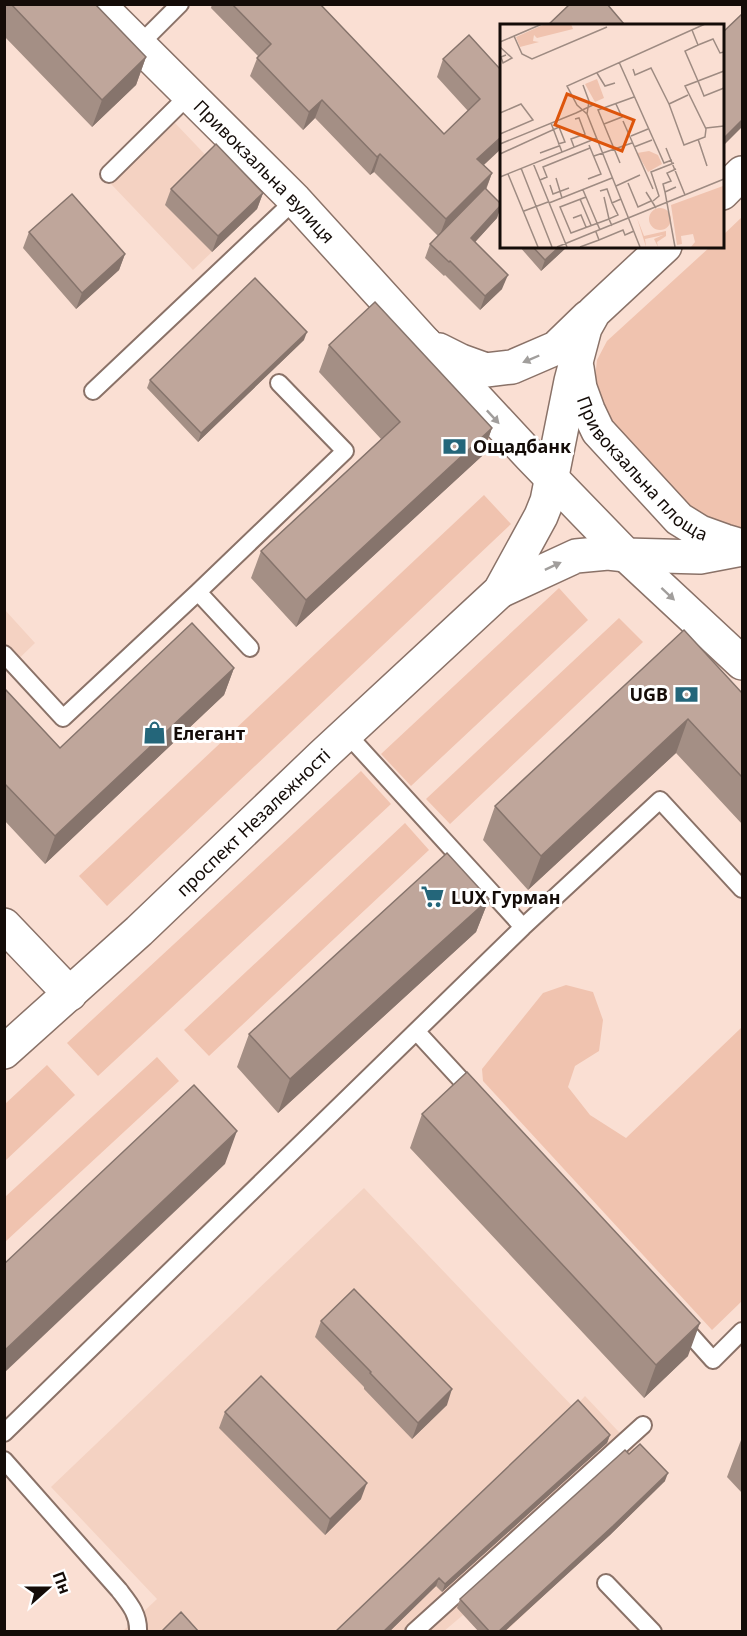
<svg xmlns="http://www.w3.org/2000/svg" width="747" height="1636" font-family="'Noto Sans',sans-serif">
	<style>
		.built { fill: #f4d2c2 }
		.green { fill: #f0c3af }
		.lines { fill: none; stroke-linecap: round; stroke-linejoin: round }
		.lane-casing { stroke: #8a7268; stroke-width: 20 }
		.street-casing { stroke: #8a7268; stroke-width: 36 }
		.secondary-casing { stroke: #8a7268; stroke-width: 36 }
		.primary-casing { stroke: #8a7268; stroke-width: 36 }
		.lane { stroke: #fff; stroke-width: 16 }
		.street { stroke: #fff; stroke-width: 33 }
		.secondary { stroke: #fff; stroke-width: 33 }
		.primary { stroke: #fff; stroke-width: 33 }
		.wall { fill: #a48f85 }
		.shaded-wall { fill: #86746c }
		.building { fill: #bfa69b; stroke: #86746c; stroke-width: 1.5 }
		.oneway { fill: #a19e9c }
		.labels { text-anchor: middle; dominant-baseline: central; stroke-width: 6; stroke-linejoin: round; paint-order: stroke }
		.street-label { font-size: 18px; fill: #140c08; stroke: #fff }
		.poi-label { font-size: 18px; font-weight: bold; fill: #140c08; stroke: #fff; text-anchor: start }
		.inset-road { fill: none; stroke: #9e8b82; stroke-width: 1.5 }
		.view { fill: #dd550c; fill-opacity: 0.15; stroke: #dd550c; stroke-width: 3 }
		.inset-edge { fill: none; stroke: #140c08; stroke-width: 3 }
	</style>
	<rect width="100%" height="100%" fill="#fadfd3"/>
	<path class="built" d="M175,123l82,86 -64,61 -82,-86z
		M5,610l30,33 -30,29z
		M364,1188l210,220 11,-12 80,85 -160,151 -26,-1 -16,-16 -20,17 -320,-1 34,-32 -106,-112z"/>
	<path class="green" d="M742,217v312l-9,1 -36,-17 -87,-94 -10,-21 -5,-20 2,-18 10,-19 104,-95h11v-10z
		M484,495l27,29 -404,382 -28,-30z
		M559,588l29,32 -177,166 -30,-32z
		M619,618l24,24 -193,182 -24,-25z
		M361,771l30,33 -293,272 -31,-33z
		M405,823l24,27 -220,206 -25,-26z
		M566,985l27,7 10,28 -4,31 -24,15 -7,21 22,28 36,23 115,-110 1,2v271l-30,29 -229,-249 -1,-12 61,-76z
		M157,1057l22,24 -174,161v-45z
		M47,1065l28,30 -70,66v-57z"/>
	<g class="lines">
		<defs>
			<path id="lane" d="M139,45l41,-41
				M109,174l80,-79
				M93,391l202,-191
				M198,592l52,56
				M4,654l59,64 135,-126 147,-141 -66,-68
				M347,734l176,193
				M417,1032l58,63
				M679,1322l34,38 29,-29
				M4,1433l519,-506 137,-127 82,89
				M4,1460l115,130c10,13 20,24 19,42
				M606,1583l47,49
				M414,1632l229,-207"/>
			<g id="street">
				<path id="s1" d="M98,4l197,196 130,143"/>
			</g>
			<path id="secondary" d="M4,925l66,69"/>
			<g id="primary">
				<path d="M722,193l20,-20"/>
				<path d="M425,343l106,114 95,98 116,108"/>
				<path d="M439,350l22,11 25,9 26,-3 44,-19 32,-31"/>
				<path id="s2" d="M577,368l3,20 8,22 10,21 81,88 21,13 25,9 17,5"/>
				<path d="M500,591l76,-35 32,-3 18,2 74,2 42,-8"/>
				<path id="s3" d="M4,1052l135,-121 183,-175 178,-165 41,-75 6,-15 24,-120 14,-53 9,-16 71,-66"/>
			</g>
		</defs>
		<use href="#lane" class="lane-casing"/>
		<use href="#street" class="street-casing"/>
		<use href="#secondary" class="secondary-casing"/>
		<use href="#primary" class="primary-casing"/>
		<use href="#lane" class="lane"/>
		<use href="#street" class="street"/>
		<use href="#secondary" class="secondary"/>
		<use href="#primary" class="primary"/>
	</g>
	<path class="wall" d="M4,4h91l51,53 -10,28 -44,42 -88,-91z
		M212,4h108l124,130 24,-23 -31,-34 6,-18 57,10 -16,96 8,8 -6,17 15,14v2l-4,12 -22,24 27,47 -22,21 -35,-35 -1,1 -19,-18 5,-14 8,-8 -64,-64 -4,3 -55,-57 -12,12 -53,-54 8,-20 -47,-48z
		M171,189l92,4 -6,16 -45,43 -47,-47z
		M29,232l96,22 -6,16 -43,39 -53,-61z
		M519,246h49l-27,25z
		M304,340l-106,102 -51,-54 3,-8z
		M329,345l163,83 -10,28 -186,171 -45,-49 10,-27 120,-112 -62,-67z
		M234,668l-10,27 -179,169 -41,-44v-132l56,60z
		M742,693v131l-66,-71 -148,137 -45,-50 12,-34z
		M489,899l-13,33 -198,181 -41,-46 12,-33z
		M422,1114l266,242 -44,42 -234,-250z
		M321,1321l126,84 -35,34 -48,-50v-2l-49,-50z
		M225,1412l136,87 -36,36 -106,-107z
		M610,1435l-3,8 -165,149 -6,-6 -47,46h-54z
		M742,1438v55l-15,-16 14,-37z
		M629,1454l36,27 -55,54 -106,97h-25l-22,-24 3,-9z"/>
	<path class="shaded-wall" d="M146,57l-10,28 -44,42 10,-27z
		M322,100l-7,18 -12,12 6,-18z
		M742,120v7l-20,20v-7z
		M501,137v12l-30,28 6,-18z
		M380,154l-6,18 -4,3 7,-18z
		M492,173l-7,18 -46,46 7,-18z
		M263,193l-6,16 -45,43 6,-16z
		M501,205l-4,13 -31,34 5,-14z
		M560,246h8l-27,25 4,-11z
		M125,254l-6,16 -43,39 6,-16z
		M508,275l-6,14 -22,21 5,-14z
		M307,332l-3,8 -106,102 3,-9z
		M492,428l-10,28 -186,171 10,-27z
		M234,668l-10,27 -179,169 10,-28z
		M688,719l-12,34 -148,137 13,-34z
		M489,899l-13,33 -198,181 12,-34z
		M237,1131l-12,33 -221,209v-22z
		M700,1323l-12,33 -44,42 12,-33z
		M452,1389l-5,16 -35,34 6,-16z
		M610,1435l-3,8 -165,149 3,-8z
		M668,1473l-3,8 -55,54 -106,97h-6z
		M367,1483l-6,16 -36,36 5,-16z
		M439,1578l-3,8 -47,46h-6z"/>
	<path class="building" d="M11,4h84l51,53 -44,43z
		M232,4h88l124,130 36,-35 -37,-40 26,-24 31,34 1,-1v69l-24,22 15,14 -46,46 -66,-65 -3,3 -55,-57 -13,12 -52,-54 14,-14z
		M570,4h37l17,20 -2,2h-75z
		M742,14v106l-20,20v-107z
		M216,144l47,49 -45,43 -47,-47z
		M485,188l16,16v1l-30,33 37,37 -23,21 -35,-35 -1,1 -19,-18z
		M72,194l53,60 -43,39 -53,-61z
		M532,246h28l-15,14z
		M255,278l52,54 -106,101 -51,-53z
		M375,302l117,126 -186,172 -45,-49 139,-129 -71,-77z
		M192,623l42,45 -179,168 -51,-53v-95l56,60z
		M684,630l58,63v84l-54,-58 -147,137 -46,-50z
		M447,853l42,46 -199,180 -41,-45z
		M467,1072l233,251 -44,42 -234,-251z
		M194,1085l43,46 -233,220v-87z
		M354,1289l98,100 -34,34 -48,-50 1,-1 -50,-51z
		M261,1376l106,107 -37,36 -105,-107z
		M578,1400l32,35 -165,149 -6,-6 -56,54h-48z
		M640,1444l28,29 -55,53 -115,106h-8l-30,-33 165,-149 4,4z
		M181,1612l18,20h-38z"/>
	<defs><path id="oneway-solid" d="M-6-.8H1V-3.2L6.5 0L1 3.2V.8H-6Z" transform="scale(1.5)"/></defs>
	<g class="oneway">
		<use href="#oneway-solid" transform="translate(531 359) rotate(157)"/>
		<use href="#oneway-solid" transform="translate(493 417) rotate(47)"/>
		<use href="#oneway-solid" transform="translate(553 566) rotate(-25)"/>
		<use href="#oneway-solid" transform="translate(668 594) rotate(43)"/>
	</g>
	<defs>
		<symbol id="bank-bare" viewBox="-9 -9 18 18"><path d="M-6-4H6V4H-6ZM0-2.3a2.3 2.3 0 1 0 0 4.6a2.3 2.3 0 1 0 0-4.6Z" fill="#24667a" stroke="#fff" stroke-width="2.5" paint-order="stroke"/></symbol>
		<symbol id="shop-bare" viewBox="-9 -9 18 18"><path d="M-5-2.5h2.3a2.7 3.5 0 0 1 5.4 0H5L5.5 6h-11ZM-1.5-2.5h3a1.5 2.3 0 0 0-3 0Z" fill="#24667a" stroke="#fff" stroke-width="2.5" paint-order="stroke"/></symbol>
		<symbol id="supermarket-bare" viewBox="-9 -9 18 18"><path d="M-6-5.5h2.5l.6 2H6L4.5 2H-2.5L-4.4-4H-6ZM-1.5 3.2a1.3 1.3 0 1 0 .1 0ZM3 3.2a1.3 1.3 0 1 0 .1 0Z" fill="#24667a" stroke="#fff" stroke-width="2.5" paint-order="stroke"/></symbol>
	</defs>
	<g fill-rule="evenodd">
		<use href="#bank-bare" x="438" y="430" width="33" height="33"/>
		<use href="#bank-bare" x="670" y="678" width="33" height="33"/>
		<use href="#shop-bare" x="138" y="716" width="33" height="33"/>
		<use href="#supermarket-bare" x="416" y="880" width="33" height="33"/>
	</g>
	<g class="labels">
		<g class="street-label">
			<text stroke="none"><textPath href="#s1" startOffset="236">Привокзальна вулиця</textPath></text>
			<text stroke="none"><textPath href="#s2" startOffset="124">Привокзальна площа</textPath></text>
			<text stroke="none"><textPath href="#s3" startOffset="339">проспект Незалежності</textPath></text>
		</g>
		<g class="poi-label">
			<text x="473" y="446">Ощадбанк</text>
			<text x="668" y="694" text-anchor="end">UGB</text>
			<text x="173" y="733">Елегант</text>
			<text x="451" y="897">LUX Гурман</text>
		</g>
	</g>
	<g transform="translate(500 24)">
		<rect width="224" height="224" fill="#fadfd3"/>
		<path d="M45,0h26l2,5 -36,9 -3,-3 -1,6 6,1 -19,5 -4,-10zM97,55l7,19 -9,4 -10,-18zM149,127l9,4 4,9 -14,8 -11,-19zM223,162v61h-32l4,-5 -2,-8 -12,2 1,8 -5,1 -6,-40zM149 195a11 11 0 1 1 22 0a11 11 0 1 1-22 0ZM137,194l7,18 22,-5v5l-9,6 1,5 -4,-8 9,-4 -18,4 1,8z" fill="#f0c3af"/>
		<path class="inset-road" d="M14,12l8,18 10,5 75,-32M0,18l42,-18M198,21l15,-6 7,14 4,-1M0,23l12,11 -9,5 -2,-6 5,-2M119,38l45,101 8,-3M133,45l2,6 16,-7 18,36M224,47l-26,10 6,15 20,-8M97,49l8,13 10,-3M83,61l6,16 -2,13M188,71l-19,9 15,41 21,-8 1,-8 -21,-43 13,-5 -13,-30 13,-6 -6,-15M0,89l21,-9 12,16 -33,14M76,89l19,-9M123,97l30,68M51,99l11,29M104,100l18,-7 -6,-13M206,104l18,-2M131,112l17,-7M198,115l9,27M0,120l76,-31M74,123l-3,-8 14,-5 -6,-16 -4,1M134,123l18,-7M166,124l19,47M40,129l19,-7M0,130l59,-27 6,15 -7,2M94,132l38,-13M33,139l34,84M120,139l-22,-53 36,-13M21,144l31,79M8,150l30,73M0,153l97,-39M56,154l6,20M88,155l13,-5 -12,-29M40,156l7,-3 -4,-10 47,-19M128,159l10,24 13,-6M50,161l3,9 16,-6M116,162l24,-11M83,166l17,40M100,167l7,-2 5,14 9,-4M146,168l10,16M165,168l-2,-8 8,-3 -4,-8 9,-4M86,173l-26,10 11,26 38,-14 3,7M104,173l5,22 9,-4 -6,-12M80,175l11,26M153,177l6,-5 -8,-24 23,-9M49,179l63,-25M24,187l24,-9M73,194l8,-3 5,12M96,208l3,8 24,-10 2,5 9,-4M57,223l167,-68M80,223l19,-7M140,223l-53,-133 -10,-9 -10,-19 138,-62M175,223l-10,-55 11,-5"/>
		<path class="view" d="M67,70l67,26 -12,31 -67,-26z"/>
		<rect width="224" height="224" class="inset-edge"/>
	</g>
	<rect width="747" height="1636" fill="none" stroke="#140c08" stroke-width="12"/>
	<g transform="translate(48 1588) rotate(69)" stroke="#ffffff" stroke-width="4.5" paint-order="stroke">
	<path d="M0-4.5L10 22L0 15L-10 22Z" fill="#140c08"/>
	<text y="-9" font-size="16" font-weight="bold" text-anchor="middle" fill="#140c08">Пн</text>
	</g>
</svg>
